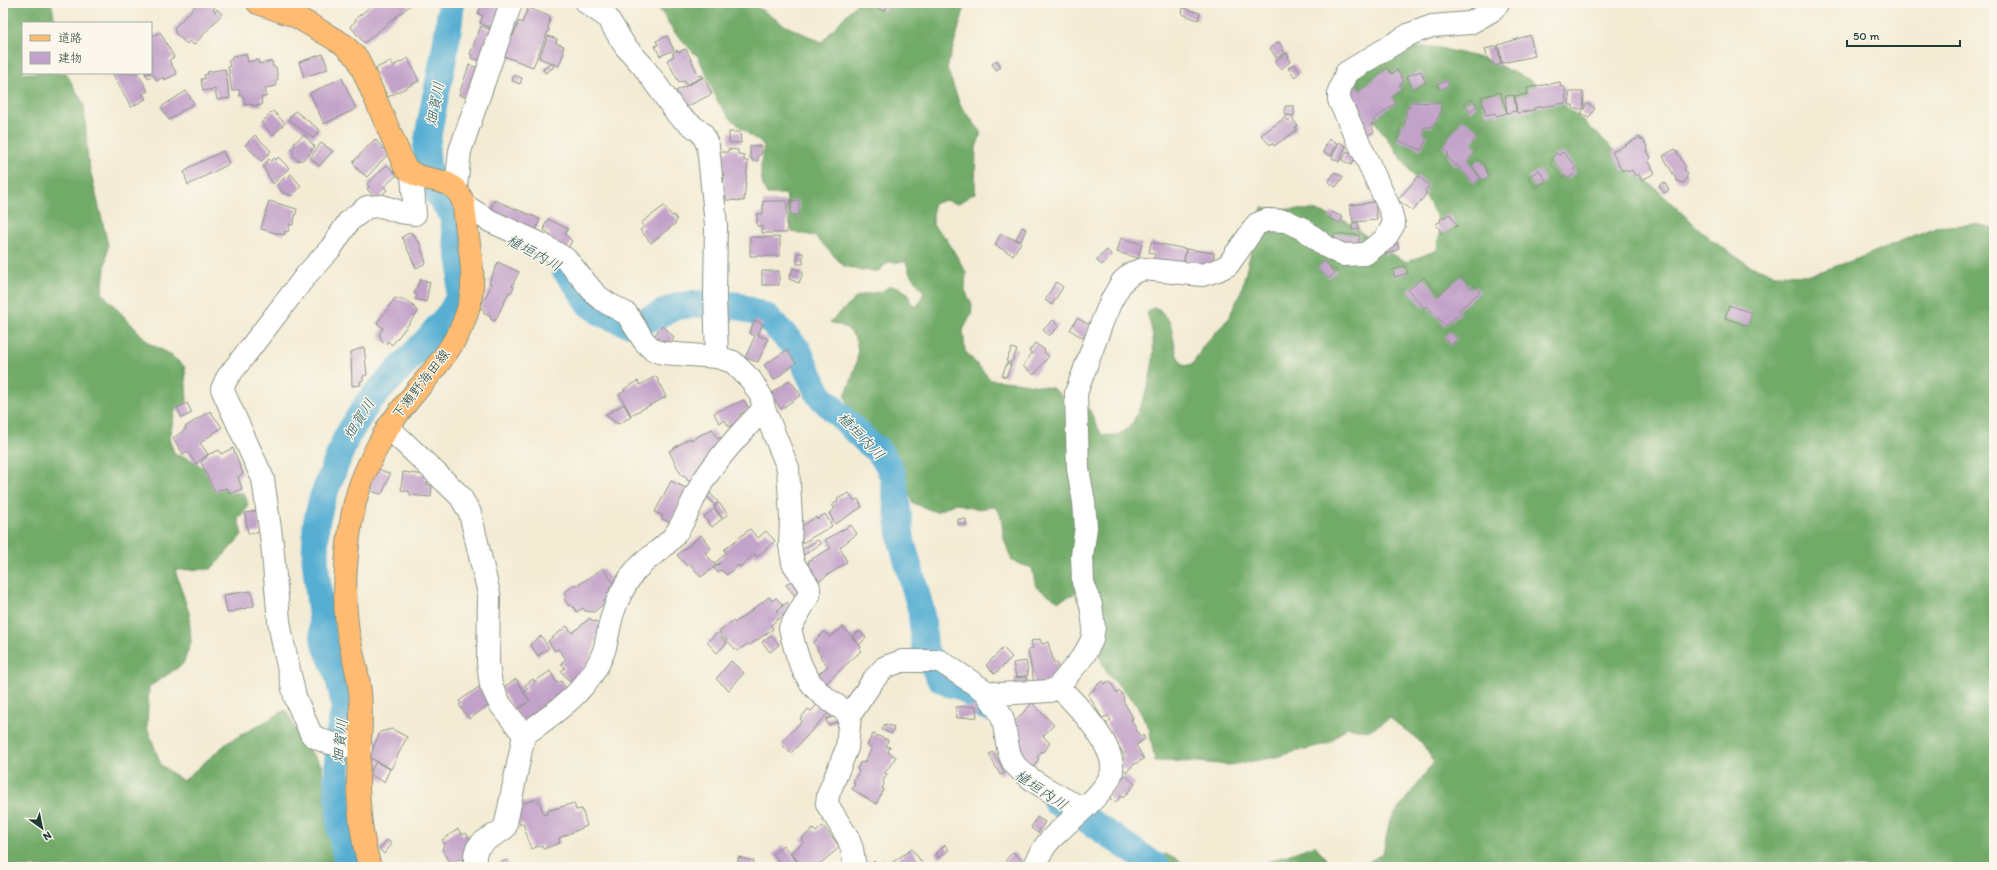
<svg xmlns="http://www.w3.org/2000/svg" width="1997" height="870" font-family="Itim,'Klee One',sans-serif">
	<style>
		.forest { fill: #72ab69; stroke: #48744e }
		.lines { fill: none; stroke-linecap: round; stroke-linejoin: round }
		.river { stroke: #56afd3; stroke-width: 27 }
		.building { fill: #c2a2c9 }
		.minor-casing { stroke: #899484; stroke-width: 24 }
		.major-casing { stroke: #899484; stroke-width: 24 }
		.minor { stroke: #fff; stroke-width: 22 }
		.major { stroke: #ffbb71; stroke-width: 22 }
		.labels { text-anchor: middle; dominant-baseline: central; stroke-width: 3; stroke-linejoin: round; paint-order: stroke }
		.street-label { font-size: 14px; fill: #1f3d34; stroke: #fbf7ec }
		.water-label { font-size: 15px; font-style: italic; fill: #305f64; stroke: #fbf7ec }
	</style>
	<rect width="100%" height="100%" fill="#fbf7ec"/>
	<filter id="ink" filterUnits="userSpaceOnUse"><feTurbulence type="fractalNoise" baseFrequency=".025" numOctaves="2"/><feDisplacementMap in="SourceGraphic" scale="8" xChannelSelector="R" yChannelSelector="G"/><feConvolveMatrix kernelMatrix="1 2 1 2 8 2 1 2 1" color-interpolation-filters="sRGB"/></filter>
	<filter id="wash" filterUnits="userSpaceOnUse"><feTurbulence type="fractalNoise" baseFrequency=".012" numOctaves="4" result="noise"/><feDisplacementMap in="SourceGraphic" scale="16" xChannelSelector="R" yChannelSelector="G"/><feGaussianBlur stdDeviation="0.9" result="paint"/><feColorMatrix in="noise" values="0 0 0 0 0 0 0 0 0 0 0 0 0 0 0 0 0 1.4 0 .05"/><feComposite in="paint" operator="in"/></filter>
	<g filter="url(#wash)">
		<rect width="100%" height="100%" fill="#f3ebd4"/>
		<path class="forest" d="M3,3h46l3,2 3,18h-32v50h43l18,32 4,56 20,84 -6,48 48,51 18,9 17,14 2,35 -12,9 -6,28 6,16c21,1 40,25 57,38h12c5,12 5,16 -6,25l4,17 -31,34 -36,1 14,43 2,29 -8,22 -34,23 -2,40 14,38 22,16 44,-38 59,-33 15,30 21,26 4,51 9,50h-332z
			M675,3h76l35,23 36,16 35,-39h109l-19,65 13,37 21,27 -5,16 -1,45 -18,11 -12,-4 -12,4v21l13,13 20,34 -1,18 7,15 -1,10 -8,15 2,21 26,29 25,2 36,6 15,12 23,10 5,13 7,12c5,0 14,1 19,-2 10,-5 14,-14 18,-24 14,-30 20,-65 8,-96l6,-5 6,1 11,13 7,34 7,10 9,-2 10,-18 25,-27 13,-27 21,-84 51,2 33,11 43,32 18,9 30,-12 4,-24 -20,-40 -70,-98 -2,-15 24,-25 62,-1 50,12 43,20 50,37 132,123 40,27 25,8 35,1 47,-16 78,-32 40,-3 19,4v639h-633l22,-14 7,-33 44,-58 -12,-19 -32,-25 -22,13 -21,-4 -18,16 -58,15 -42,7 -30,-3 -44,-1 -6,-33 -15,-27 -26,-26 -13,-28 -6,-65 -15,12 -15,7 -23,-14 -4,-19 -20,-7 -8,-22 -3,-23 -6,-9 -20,2 -19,-6 -20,9 -23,-9 -11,-27 -3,-17 -9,-13 -39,-35 -6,-15c8,-20 24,-53 0,-69 -4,-2 -11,-3 -15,-5l28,-26 25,-5 6,-5 9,1 11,7 1,8 7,5 7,-15 -14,-18 -4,-12h-18l-9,9 -20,-1 -15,-4 -29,-30 -23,-4 -6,-38h-19c-9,-16 -6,-31 -3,-49l-13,-9 -22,-19 -11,-15 -19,-44 -24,-25 -15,-23 11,-2z
			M1315,845l13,17 24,5h-98z
			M1166,854l24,13h-60z"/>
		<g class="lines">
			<path class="river" d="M565,270l13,16 10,17 15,11 23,9h14l38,-17 21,-2 37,1 31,12 31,33 21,45 49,48 9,6 10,14 6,13 9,67 19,67 4,40 14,27 11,7 12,3 18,13 6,7
				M1056,802l27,15 74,50
				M348,867l-8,-38 -3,-48 2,-48 6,-28 -8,-33 -13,-31 -9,-82 1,-35 6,-25 24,-61 22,-36 59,-62 24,-28 7,-13 4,-28 -10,-58 -13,-17 -11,-28 -2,-17c6,-49 22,-98 25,-148"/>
		</g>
		<g id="blocks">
			<path class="building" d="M198,3h12l5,5 -2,2 2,2 2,-3 5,5 -28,31 -5,-4 -2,3 -11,-10 -2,-6z
				M375,3h38l-49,40 -14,-17 6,-5 -1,-2z
				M488,3l11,1 -2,4 4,1 -7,20 -14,-6 3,-7 -5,-2 3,-8 5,2z
				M877,3h11l-3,8 -9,-3z
				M528,8l21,8 1,3 -2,9 1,1 -16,38 -32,-12 8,-21 4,2 6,-15 3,2z
				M1183,8l17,5 -2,7 -16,-6z
				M481,26l11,4 -11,31 -10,-3 1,-3 -2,-1z
				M160,32l14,25 -5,3 8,14 -13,6 -1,-3 -6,4 -3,-6 -6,3 -3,-5h6v-36z
				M1530,35l5,21 -33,7 -4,-18z
				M548,36l9,3 -1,4 8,3 -2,5 2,1 -5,14 -20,-8z
				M667,36l7,14 -14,6 -5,-10 3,-1 -2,-4z
				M1279,42l6,11 -9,5 -6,-10z
				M1497,46l4,18 -5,2 -8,-6 -3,-11z
				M686,49l13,27 3,-1 1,2 -17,8 -2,-4 -5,1 -12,-22 7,-4 -2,-2 5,-4 1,2z
				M1287,53l3,9 -9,7 -6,-8z
				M246,54l2,8 10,-2 1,4 13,-3 1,6h3l2,13 -3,1 1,5 -11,2 2,8 -6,2 1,7 -10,1v-2l-7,1 -2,-9h-3l-1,-7 -7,2 -4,-24 2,-1 -2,-6 4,-1v-3z
				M323,54l5,15 -24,8 -5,-15z
				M408,58l11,23 -31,16 -13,-24 2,-2 -1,-3 15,-7 2,5z
				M997,60l4,7 -5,3 -4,-6z
				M552,63l2,4 -9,6 -2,-4z
				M1294,64l6,8 -5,5 -7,-9z
				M469,65l10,3 -10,30 -10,-3z
				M1387,68l5,6 5,-4 7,11 -5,4 3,4 -10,8 4,6 -23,17 2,3 -4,1 3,8 -8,4 -24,-46 14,-6 4,6z
				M225,69l5,29 -13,2 -2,-11 -12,2 -2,-12h4l-1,-4 4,-1 -1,-2z
				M1421,71l5,12 -14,6 -5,-13z
				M112,73h26l10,18 -5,3 3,5 -15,8z
				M514,75l8,3 -2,6 -8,-3z
				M704,77l8,17 -28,14 -8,-17z
				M342,78l14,31 -32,15 -14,-31z
				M1447,81l2,4 -9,5 -3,-6z
				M1560,82l1,5h4l1,16 -32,5v2l-17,3 -2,-17 13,-2 -1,-6z
				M186,91l8,12 -25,17 -8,-13z
				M1500,92l7,21 -11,3 -1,-3 -9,2 -5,-18z
				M1569,92h14l1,17 3,-6 8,5 -6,10 -8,-5 3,-4h-11v-4h-4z
				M1514,95l2,16 -9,2 -2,-17z
				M1472,99l5,7 -7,6 -6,-8z
				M1410,102l31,1 -1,11 -8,13h-8l-1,6 5,3 -7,14 -24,-10 5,-17 3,2 2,-17 3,-1z
				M1285,106h9v10l-9,-1z
				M273,111l12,12 -12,12 -12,-12z
				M295,111l25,19 -7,8 -25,-19z
				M1286,117l2,4 4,-3 6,8 -3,2 2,2 -23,16 -2,-3 -2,2 -9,-10z
				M1463,119l18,13 -9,11 5,5 -9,13 12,16 -8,-12 7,-6 6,7 4,11 -7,3 -1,-3 -7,7 -17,-20 -2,2 -8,-10 2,-2 -7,-7z
				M729,132h11l1,11h-12z
				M255,135l16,16 -9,10 -17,-16z
				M304,135l11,12 -4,3 1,2 -11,9 -1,-2 -2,2 -6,-7 2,-2 -3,-3 4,-4 -1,-2z
				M1640,137l1,3 2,-1 5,10 -1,1 4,8 -3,2 7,13 -13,7 -4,-6 -3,2 -3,-6 -4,2 -2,-3 -4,2 -10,-19z
				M375,139l13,15 -21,23 -10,-8 -4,-7z
				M1329,139l8,4 -6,13 -8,-4z
				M1339,142l7,4 -7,16 -7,-4z
				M321,143l12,8 -14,15 -9,-8z
				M750,146h11v9h-3v6h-6v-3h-2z
				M728,149l10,1v4l6,1v6h4l-4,40 -18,-1v-4h-4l2,-22h-5l1,-22h8z
				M1675,149l11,18 -2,2 4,6 -2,2 1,2 -4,4 -6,-2 -14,-25z
				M223,151l6,13 -41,21 -4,-13 5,-3 -1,-1z
				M1347,151l9,5 -5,9 -9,-5z
				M1563,152l13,15 -3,2 3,3 -8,7 -3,-3 -2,2 -13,-15 3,-3 -2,-2 5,-5 3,2z
				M278,157l11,11 -16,16 -10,-18 6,-7 2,2 3,-3 2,2z
				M387,165l10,10 -13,12 3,3 -10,10 -10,-11 2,-2 -2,-3z
				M1539,170l7,11 -11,7 -7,-11z
				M1335,172l8,5 -7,10 -8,-5z
				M291,174l10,12 -9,10 -9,-3 -6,-8 9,-9 2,2z
				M1418,176l11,9 -4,6 2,2 -14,18 -15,-11z
				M1664,182l5,8 -5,3 -5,-7z
				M494,200l46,19 -5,13 -45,-21z
				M799,200v15h-9v-14z
				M269,201l28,8 -4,16 -3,-1 -2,8 -3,-1 -1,4 -23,-6z
				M763,201h24v32h-25v-7h-5v-12h6z
				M1375,202l2,18 -24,2 -3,-17z
				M664,206l8,10 2,-1 3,5 -2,2 1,1 -25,20 -11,-13 4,-3 -3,-4z
				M1332,212l11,5 -3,6 -11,-5z
				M1450,214l7,12 -15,8 -6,-10 5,-3 -1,-2z
				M548,219l20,10 -3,5 7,7 -5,9 -19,-11 2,-5 -6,-4 1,-2 -1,-1z
				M1352,223h6l1,6 -7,1z
				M1022,227l4,2 -5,12 -5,-2z
				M411,232l1,3 2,-1 3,7h2l7,22 -10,5 -14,-31z
				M1001,234l20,8 -8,13 -18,-10z
				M1334,234l25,1v11l-25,-3z
				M750,237h30v19h-30z
				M1121,238l21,6 -4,14 -21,-6z
				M1151,242l35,7 -2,12 2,-12 28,4 -1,10 -3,3 -57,-5 2,-7 -6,-2z
				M1397,242l2,7 -14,6 -2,-7z
				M1107,250l5,5 -10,10 -6,-5z
				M797,253h6v11h-6z
				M1325,261l8,10 2,-2 2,2 -8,7 -12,-10z
				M498,262l21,10 -7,14 2,1 -3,6 -2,-1 -14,29 -5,-2 1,-2 -8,-4 2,-3 -5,-2 12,-24 -3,-1z
				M1405,266l3,7 -13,4 -3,-7z
				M793,268l10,4 -4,11 -10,-4z
				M762,271h17v14h-17z
				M1461,276l10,13 4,-4 5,7 -21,18 2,3 -16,13 -18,-20 -3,2 -16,-18 16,-13 15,18z
				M421,279l9,3 -4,20 -11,-3 2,-4 -3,-2z
				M1056,282l7,5 -11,18 -7,-5z
				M395,298l15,4 8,10 -26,33 -4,-4 -2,3 -6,-6 1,-2 -2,-1 4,-7 -6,-5z
				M1729,305l23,8 -4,13 -23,-8z
				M1077,318l13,7 -7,13 -13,-8z
				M755,320l8,4 -5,11 10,4 -10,23 -13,-4 10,-22 -6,-3z
				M1053,320l6,6 -10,10 -6,-6z
				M662,325l12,12 -4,9 -17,-8z
				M1450,331l7,8 -7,7 -6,-9z
				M1035,343l10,7 -1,2 5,4 -15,19 -11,-9 9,-13 -3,-2z
				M364,347l3,28 -4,1v5h-3l1,4 -9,1 -1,-34z
				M1012,348l5,2 -6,13 -5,-2z
				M787,350l9,13 -22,17 -10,-15z
				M1007,363l4,2 -5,12 -4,-1z
				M656,376l10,21 -35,18 -12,-21 6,-3 -1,-2 14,-8 2,4z
				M790,380l11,15 -20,14 -11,-15z
				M744,400l5,9 -10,6 3,5 -13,7 -4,-7 -6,3 -5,-10z
				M187,403l5,10 -10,5 -5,-10z
				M624,404l7,13 -13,7 -13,-9z
				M210,411l12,16 -22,16 8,11 -12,10 -9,-13 -4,3 -10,-16 13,-9 -1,-2z
				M712,429l6,10 2,-2 2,4 -26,36 -8,4 -4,-6 -2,1 -13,-25 21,-13 1,2z
				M233,448l10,26 -5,3 4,12 -12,5 -3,-6 -13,3 -13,-29 8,-8 10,-4 2,4z
				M376,468l14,6 -7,18 -3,2 -9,-3 2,-3 -4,-2z
				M403,472l22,3 -1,4h4l-1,6h5l-1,12 -21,-2v-3l-9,-2z
				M671,481l17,8 -18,34 -9,-5 2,-2 -8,-4z
				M710,493l8,9 -4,3 -7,-9z
				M849,493l5,8 4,-2 4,8 -27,17 -6,-11 6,-4 -3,-4 6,-4 -1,-2z
				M719,503l9,11 -5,4 -9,-11z
				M714,509l8,10 -10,8 -8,-10z
				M257,511l3,21 -12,2 -3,-21z
				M825,514l7,12 -35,20 -2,-4 7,-3 -6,-9 20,-13 1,2z
				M958,519h8v6l-8,-1z
				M851,525l6,9 -17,13 7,15 -28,19 -1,-2 -5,2 -9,-15 5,-3 -1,-2 23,-13 -6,-8z
				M750,529l8,9 8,-7 9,10 -18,16 -2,-3 -15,13 -2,-2 -11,10 -6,-5 -4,2 -3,-4 6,-5 -3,2 -2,-2 11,-10 -2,-3z
				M701,535l10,13 -6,5 11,13 -15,11 -11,-13 -3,2 -10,-11z
				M818,540l3,4 -19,12 -3,-5z
				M603,568l11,16 -5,3 2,3 -4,3 3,3 -7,5 2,2 -11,9 -9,-1 -2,-3 -6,4 -6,-8 -2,2 -5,-7 3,-2 -3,-4 11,-9 2,2z
				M794,578l7,8 -4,12 -11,-13z
				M251,591l3,15 -27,7 -3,-18z
				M769,597l3,4 4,-3 7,7 -7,7 11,-10 5,6 -6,10 -3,-3 -12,10 2,4 -23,16 -2,-1 -11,7 -18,-19 14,-11 2,2z
				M590,618l3,4 3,-1 5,6 1,5 -7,5 2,4 -3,2 1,2 -7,19 -5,4 2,4 -15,10 -9,-11 4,-3 -4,-5 5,-4 -8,-10 -3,2 -7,-10 19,-15 5,7z
				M843,627l18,20 -2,2 2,2 -39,36 -8,-9 14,-12 -8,-9 1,-1 -4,-6 1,-2 -5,-5 11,-11 6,5z
				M860,631l6,7 -7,7 -7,-9z
				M717,633l10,10 -10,10 -10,-11z
				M771,635l8,10 -9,7 -8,-10z
				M541,636l8,12 -11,8 -8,-12z
				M1040,639l2,5 6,-2 6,21h3l2,11 -24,14 -7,-38 5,-2 -2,-7z
				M1003,648l9,9 -17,17 -9,-9z
				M731,661l13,12 -15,17 -13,-11z
				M1026,661l2,14 -12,2 -3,-14z
				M550,671l7,12 4,-2 6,9 -17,11 3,5 -30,17 -8,-12 12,-8 -12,8 -14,-22 15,-10 14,23 -6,-10 4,-3 -3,-4 8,-6 1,3z
				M1027,677l1,7 -13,2 -1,-8z
				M1103,681l1,3 6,-3 7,12 3,-2 4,7 -1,2 10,18 -2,1 9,18 3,-2 2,4 -9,6 8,14 -11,6 -6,7 -8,-6 6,-9 -19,-34 5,-3 -3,-4 -6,2 -14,-24 7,-5 -1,-2z
				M479,687l13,16 -23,16 -10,-14 2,-1 -2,-3z
				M820,702l10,9 -39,42 -9,-8 2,-5 18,-19 -2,-2 8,-10 3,2z
				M1032,703l22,22 -11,11 7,7 -6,9 -2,-1 -5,6 2,1 -8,13 -5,-3 -18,-39z
				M976,706l1,11 -20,1 -1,-11z
				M838,715l2,6 -12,4 -2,-6z
				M885,724l9,3 -2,7 -10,-4z
				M392,729l15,8 -16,32 -22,-12 11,-25z
				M873,734l15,6 -2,6 4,1 -2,5 8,5 -11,16 2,1 -4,7 1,3 -2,4 2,1 -8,15 -24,-15 3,-5 -2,-2 6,-11 -2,-2 4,-7 3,1 8,-15 -5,-3z
				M994,752l11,21 -5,2 -11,-21z
				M376,762l14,7 -6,13 -15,-8z
				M1125,775l10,9 -12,14 -2,-2 -6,7 -7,-7z
				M538,799l6,16 3,-1v-3l27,-8 2,7 6,-1 5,17 -28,12 1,5 -17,6 -1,-4 -11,4 -8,-26 -3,2 -5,-17 2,-3z
				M1037,817l8,5 -7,11 -7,-5z
				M823,826l17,21 -24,20h-14l-11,-14 13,-11 -3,-3 12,-10 3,3z
				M458,829l4,6 4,-2 7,10 -7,17 -8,-1 -7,5 -9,-16 3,-3 -3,-5z
				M387,840l5,4 -8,10 -5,-5z
				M783,845l18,22h-22l-2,-2 3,-2 -7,-9z
				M945,845l4,5 -10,8 -4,-5z
				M912,849l13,18 -62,-1 6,-4 2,2 3,-3 3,5 7,-4 3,4z
				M1013,852l9,8 -1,2 4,5h-25z
				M738,857l16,4 -1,6h-15z
				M507,860l3,7h-18v-1z
				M464,862l1,2 -4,3h-10l7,-4z"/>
		</g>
	</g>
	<g filter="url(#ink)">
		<use href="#blocks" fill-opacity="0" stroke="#899484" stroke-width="1"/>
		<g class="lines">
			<defs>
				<path id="minor" d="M587,3l20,14 18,29 18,20 35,49 24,18 6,13 8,79 -1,71 2,61
					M456,187l4,-36 51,-148
					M464,205l26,16 51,23 25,15 30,36 11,8 20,11 17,27 9,9 10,3 54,4 16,5 18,18 10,16 3,13 24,59 3,50 -1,27 3,18 16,24v8l-19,33c5,23 12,49 30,65 9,8 20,14 30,22l-3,33 -19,47 -1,9 21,34 4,11 3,18
					M388,427l72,69 10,17 19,81 -1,69 3,22 9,19 24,31
					M985,691c5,8 13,17 17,26 5,14 3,31 11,45 10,16 52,38 69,46
					M850,715l24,-36 11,-12 17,-6h38l45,30 14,3 51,-3 8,-4
					M361,748c-16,-3 -37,-3 -50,-14l-16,-37 -12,-54 -4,-22 -7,-78 -9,-64 -41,-90 5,-11 81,-105 23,-25 18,-27 18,-14 15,-1 18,6 15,2 -3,-40
					M476,867c-6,-26 13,-26 29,-39l19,-93c32,-23 66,-45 80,-84 4,-13 5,-28 10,-41 4,-12 11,-25 18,-35 11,-16 30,-24 42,-39 14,-19 19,-40 31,-58 17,-25 38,-48 59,-69
					M1033,867c5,-10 10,-20 18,-28 16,-17 52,-43 60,-64 9,-25 -36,-73 -53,-88l26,-32 8,-15 2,-13 -3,-22 -8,-23 -1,-26 4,-29 -2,-25 -6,-33 -2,-76 25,-68 10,-24 11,-19 10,-9 12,-4 58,6 16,-5 10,-5 29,-41 10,-4 19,1 17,8 24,18 16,8 22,-1 20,-15 9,-15 -4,-15 -51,-109v-9l7,-18 64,-39 22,-8 38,-3 23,-13 5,-7"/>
				<path id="major" d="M258,3l37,13 48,28 15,15 47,108c20,21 49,3 59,38 2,31 13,67 6,97 -11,49 -51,81 -78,120 -11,15 -20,35 -28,53 -16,36 -22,109 -17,149 2,23 11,45 13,68 3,30 -1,59 -2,88 0,26 4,62 12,87"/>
			</defs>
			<use href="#minor" class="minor-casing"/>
			<use href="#major" class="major-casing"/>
			<use href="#minor" class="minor"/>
			<use href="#major" class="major"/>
		</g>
	</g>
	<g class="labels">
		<g class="street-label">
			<text transform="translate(421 384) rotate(-52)">下瀬野海田線</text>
		</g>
		<g class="water-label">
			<text transform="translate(435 104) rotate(-79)">畑賀川</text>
			<text transform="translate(534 253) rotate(29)">植垣内川</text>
			<text transform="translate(359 419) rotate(-58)">畑賀川</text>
			<text transform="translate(861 436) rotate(46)">植垣内川</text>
			<text transform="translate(340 741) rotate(-84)">畑賀川</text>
			<text transform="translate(1041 790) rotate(34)">植垣内川</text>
		</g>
	</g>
	<rect width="1997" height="870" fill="none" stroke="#fbf7ec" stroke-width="16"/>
	<rect x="22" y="22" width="130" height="52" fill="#fbf7ec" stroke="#a3ada2"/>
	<rect x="30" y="35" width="20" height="6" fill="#ffbb71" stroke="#a3ada2"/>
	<text x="58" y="42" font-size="12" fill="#1f3d34">道路</text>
	<rect x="30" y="52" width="20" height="12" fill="#c2a2c9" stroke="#a3ada2"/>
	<text x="58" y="62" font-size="12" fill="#1f3d34">建物</text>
	<g transform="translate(42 828) rotate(147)" stroke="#fbf7ec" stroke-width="3" paint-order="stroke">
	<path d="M0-3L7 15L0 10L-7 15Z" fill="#1f3d34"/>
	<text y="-6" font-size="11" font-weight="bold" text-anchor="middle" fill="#1f3d34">N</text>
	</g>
	<path d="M1847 40v6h113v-6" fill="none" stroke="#1f3d34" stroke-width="2"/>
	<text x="1853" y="40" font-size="12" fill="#1f3d34" stroke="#fbf7ec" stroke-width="3" paint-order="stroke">50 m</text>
</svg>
